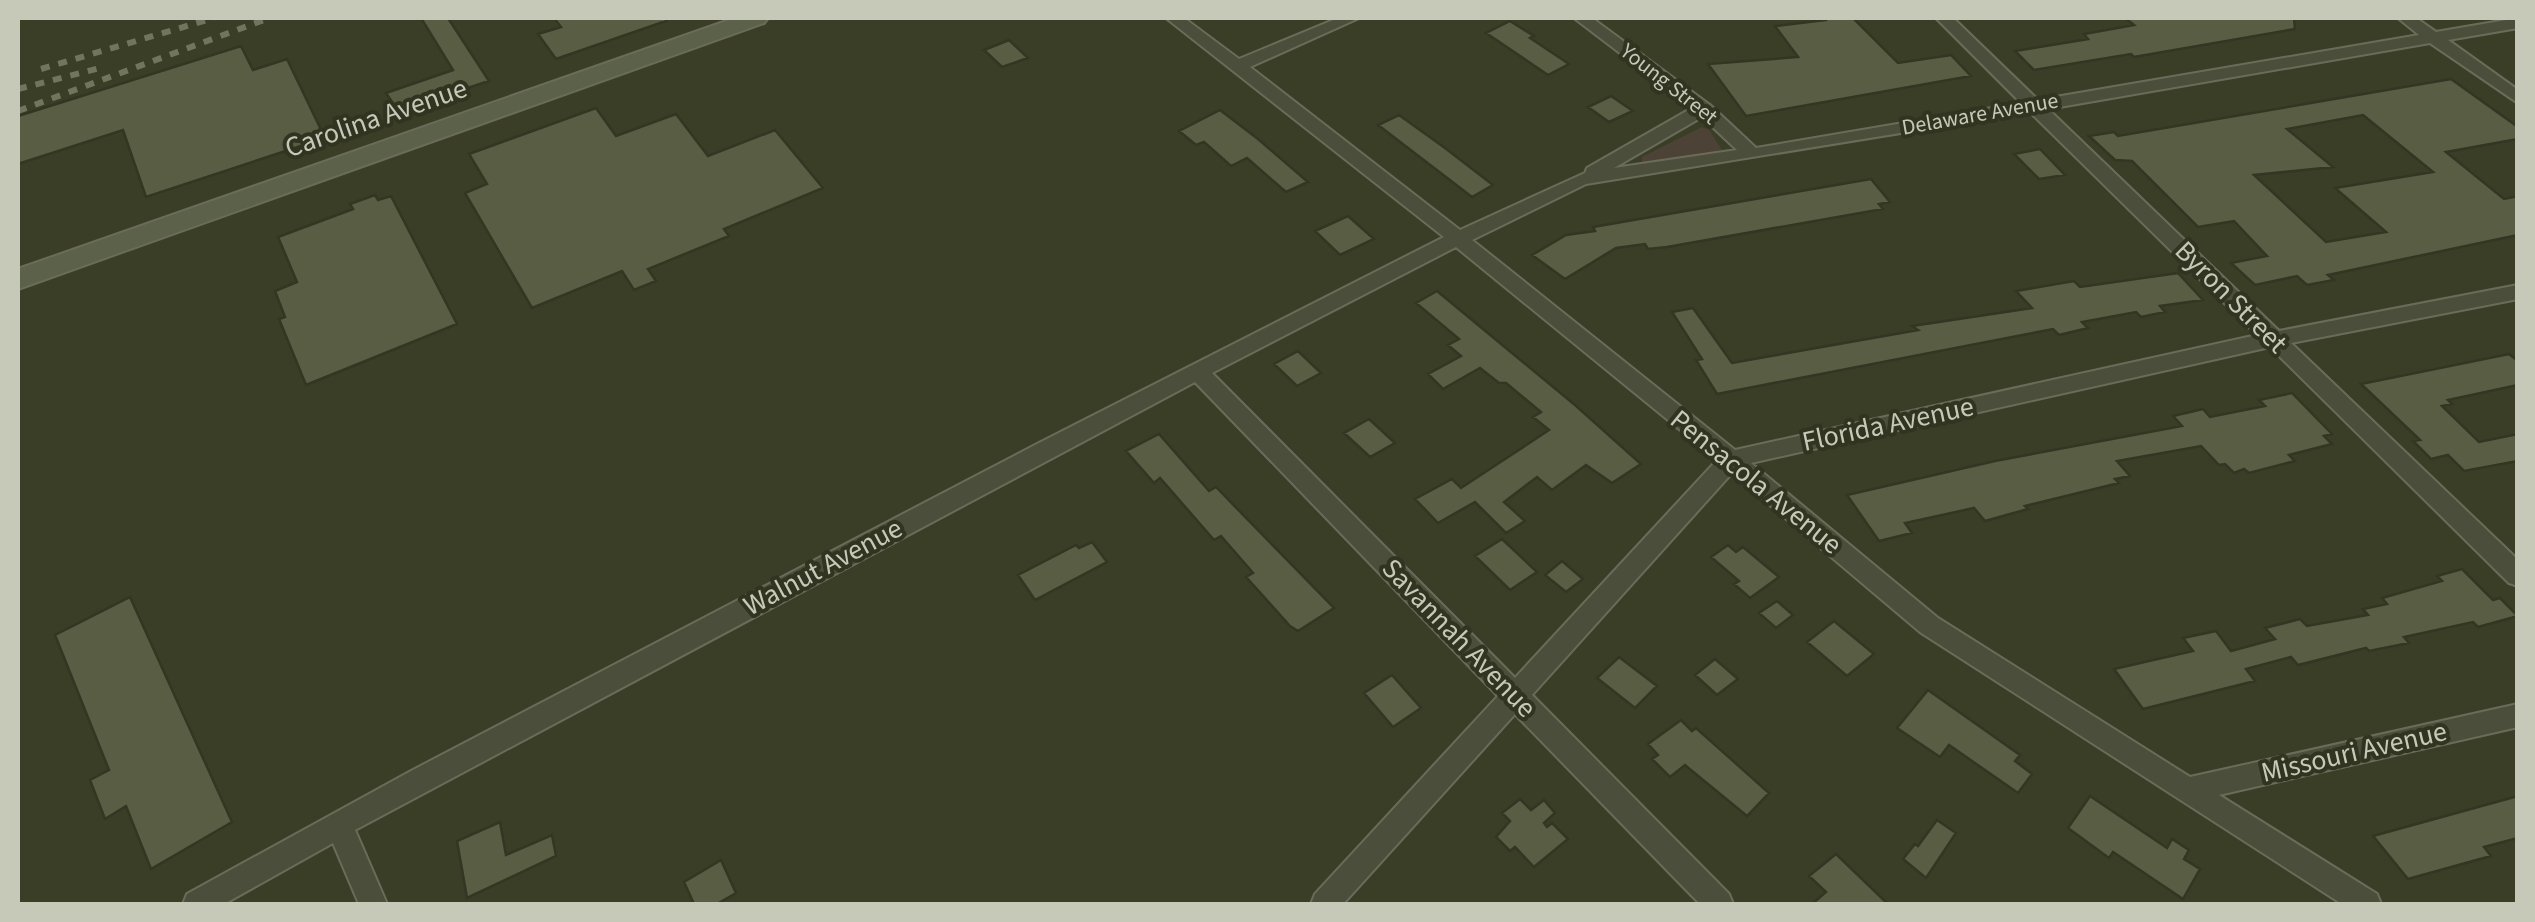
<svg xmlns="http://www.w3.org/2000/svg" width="2535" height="922" font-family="'Source Sans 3',sans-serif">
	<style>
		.green { fill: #4d4236 }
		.building { fill: #595d43; stroke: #323622; stroke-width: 2.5; fill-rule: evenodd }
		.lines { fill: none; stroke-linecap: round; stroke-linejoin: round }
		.street-casing { stroke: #696c59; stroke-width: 4 }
		.secondary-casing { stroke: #696c59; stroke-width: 4 }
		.street { fill: #4b4e3b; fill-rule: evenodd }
		.secondary { fill: #5c6149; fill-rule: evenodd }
		.rail { stroke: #71755d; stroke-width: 6; stroke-dasharray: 9 9; stroke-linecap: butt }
		.labels { text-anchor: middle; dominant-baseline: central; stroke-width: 8; stroke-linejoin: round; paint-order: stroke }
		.far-street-label { font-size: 22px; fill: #c6c9b7; stroke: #303420 }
		.street-label { font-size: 28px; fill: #c6c9b7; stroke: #303420 }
	</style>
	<rect width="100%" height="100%" fill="#3b3e27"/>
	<path class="green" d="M1702,127l7,3 13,20 -74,14 -6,-2v-5z"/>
	<path class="building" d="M421,18h27l41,63 -91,30 -12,-18 67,-23z
		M554,18h111l1,3 -110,38 -18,-25 23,-7z
		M1823,18h30l45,45 53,-8 20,21 -225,40 -38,-52 90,-7 -23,-31 50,-6z
		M2125,18h169l1,11 -161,28 -3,-3 -97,16 -19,-19 73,-12 -4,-5 50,-9z
		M1510,21l24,15 -4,2 39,26 -21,11 -62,-42z
		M1009,40l19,18 -26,9 -18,-17z
		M241,46l12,24 34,-11 38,79 -179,59 -23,-67 -105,34v-48z
		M2451,79l67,48v12l-72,13 58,47 14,-3v39l-190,40 6,5 -27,5 -10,-9 -42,9 -24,-22 36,-7 -33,-35 -36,6 -66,-66 -17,-1 -26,-24 25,-4 4,4zM2363,115l70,57 -98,16 51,44 -60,10 -72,-67 79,-8 -46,-38z
		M1611,96l22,15 -24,11 -21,-15z
		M596,108l20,28 60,-22 32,42 67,-26 48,58 -99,41 5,7 -81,33 8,12 -22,9 -12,-19 -90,37 -67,-115 22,-9 -18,-30z
		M1220,110l38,29 50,43 -22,10 -39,-34 -16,8 -27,-24 -8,3 -17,-14z
		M1399,115l46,33 48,37 -21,12 -94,-72z
		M2040,149l25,26 -26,4 -25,-25z
		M1871,179l19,23 -11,2 4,5 -216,38 -19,2 -3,-5 -29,4 -51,31 -33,-24 34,-20 29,-4 -2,-4z
		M375,195l3,5 13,-4 66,128 -151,61 -27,-66 6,-2 -10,-26 22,-9 -19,-45 75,-28 -3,-5z
		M1348,216l26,23 -34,16 -25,-24z
		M2178,273l25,27 -43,6 5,6 -24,5 -5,-5 -54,10 6,6 -29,7 -6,-6 -336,65 -21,-34 6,-1 -30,-47 21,-4 39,55 186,-33 -6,-4 120,-18 -16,-17 58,-10 6,6z
		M1437,291l138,114 66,59 -29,19 -26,-18 -34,25 -15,-13 -33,25 21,19 -19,12 -31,-31 -37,21 -23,-24 37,-20 9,9 88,-58 -16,-13 8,-5 -35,-29h-7l-19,-15 -37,21 -15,-15 33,-18 -13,-11 11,-6 -43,-36z
		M1298,351l23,22 -24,13 -23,-22z
		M2509,354l9,7v24l-70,15 4,4 -10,2 37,36 39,-8v27l-54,10 -16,-16 -17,4 -18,-18 7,-1 -59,-56z
		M2292,393l40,41 -8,2 8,8 -43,11 6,6 -46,12 -5,-4 -10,4 -9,-9 -6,1 -18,-19 -84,15 13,15 -15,3 4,4 -94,23 3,3 -43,12 -11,-13 -69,15 7,10 -33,8 -32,-46 148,-34 187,-35 -9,-10 30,-7 7,8 55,-11 -6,-6z
		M1369,419l26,24 -25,14 -26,-24z
		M1159,434l50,57 7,-4 118,121 -36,23 -8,-5 -44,-49 7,-4 -32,-37 -7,4 -54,-62 -6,5 -28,-32z
		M1502,539l35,33 -27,18 -35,-34z
		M1092,542l15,20 -72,38 -17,-25 58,-30 3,3z
		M1728,545l8,7 7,-5 36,30 -29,21 -16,-14 5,-3 -28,-24z
		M1562,561l21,18 -17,13 -21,-17z
		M2462,569l31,31 7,-2 18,18 -40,11 -5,-5 -69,15 5,6 -40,8 -3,-3 -68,17 -7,-8 -45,12 9,12 -112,28 -29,-40 79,-18 -10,-13 33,-7 15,20 44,-12 -10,-11 35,-9 7,7 61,-11 -5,-6 24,-5 -5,-6 60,-17 -5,-5z
		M130,597l102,225 -81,47 -25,-63 -21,13 -15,-39 19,-10 -54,-135z
		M1777,601l16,14 -17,13 -17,-15z
		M1834,621l40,33 -27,22 -40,-34z
		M1619,657l38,29 -22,22 -38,-30z
		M1715,659l23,20 -21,16 -22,-20z
		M1392,675l29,33 -28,19 -29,-34z
		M1928,690l92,65 -5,6 17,13 -14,19 -69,-48 -9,12 -43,-29z
		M1681,720l11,11 4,-3 73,65 -22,23 -62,-51 -15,12 -18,-18 6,-4 -10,-11z
		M2090,796l77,52 5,-9 17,11 -5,9 16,10 -17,30 -70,-47 -4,6 -41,-30z
		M2518,796v42l-34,9 7,9 -83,23 -35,-43z
		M1520,799l11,11 13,-10 11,13 -11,10 3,4 5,-4 16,16 -34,28 -19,-20 -5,4 -14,-14 14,-16 -8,-8z
		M1937,820l19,13 -30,45 -23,-19 12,-15 3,2z
		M500,822l6,33 46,-20 4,21 -89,42 -10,-57z
		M1836,854l52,50h-76l14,-12 -17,-16z
		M721,860l15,33 -19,11h-23l-10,-22z"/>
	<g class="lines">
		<defs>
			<path id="street" d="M1166,18h18l55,41 99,-41h21l-109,49 210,163 125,-57 2,-5 105,-60 -118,-90h18l118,87 46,43 265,-45 -85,-85h17l85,82 381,-65 -21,-17h18l20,14 82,-14v10l-70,12 70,50v13l-88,-60 -382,66 231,222 239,-46v14l-227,44 227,217v26l-9,-3 -239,-236 -519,116 187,155 252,159 328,-73v23l-299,68 158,99 4,10h-39l-422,-272 -188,-159 -200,222 197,199 4,10h-33l-185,-190 -172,190h-32l4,-10 183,-198 -303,-314 -840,448 32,74h-28l-26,-61 -109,61h-41l4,-10 224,-123 626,-327 407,-207zM2030,112l227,223 -522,115 -263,-210 114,-56zM1702,117l35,33 -123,18zM1456,247l261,213 -202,218 -303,-305z"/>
			<path id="secondary" d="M735,18h33l-4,5 -746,266v-20z"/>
		</defs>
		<use href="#street" class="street-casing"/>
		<use href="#secondary" class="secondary-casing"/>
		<use href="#street" class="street"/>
		<use href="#secondary" class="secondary"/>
		<path class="rail" d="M41,69l173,-51
			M18,89l82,-21
			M18,111l251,-93"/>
	</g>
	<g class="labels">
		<g class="far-street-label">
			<text transform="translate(1669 84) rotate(38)">Young Street</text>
			<text transform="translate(1980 114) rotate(-10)">Delaware Avenue</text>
		</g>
		<g class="street-label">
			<text transform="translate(376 118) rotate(-19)">Carolina Avenue</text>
			<text transform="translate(2231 297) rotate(45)">Byron Street</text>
			<text transform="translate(1888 424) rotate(-12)">Florida Avenue</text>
			<text transform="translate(1756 482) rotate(39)">Pensacola Avenue</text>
			<text transform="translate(823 567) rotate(-28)">Walnut Avenue</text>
			<text transform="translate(1459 638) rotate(46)">Savannah Avenue</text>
			<text transform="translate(2354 752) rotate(-13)">Missouri Avenue</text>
		</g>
	</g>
	<rect width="2535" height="922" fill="none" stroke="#c6c9b7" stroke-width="40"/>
</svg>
